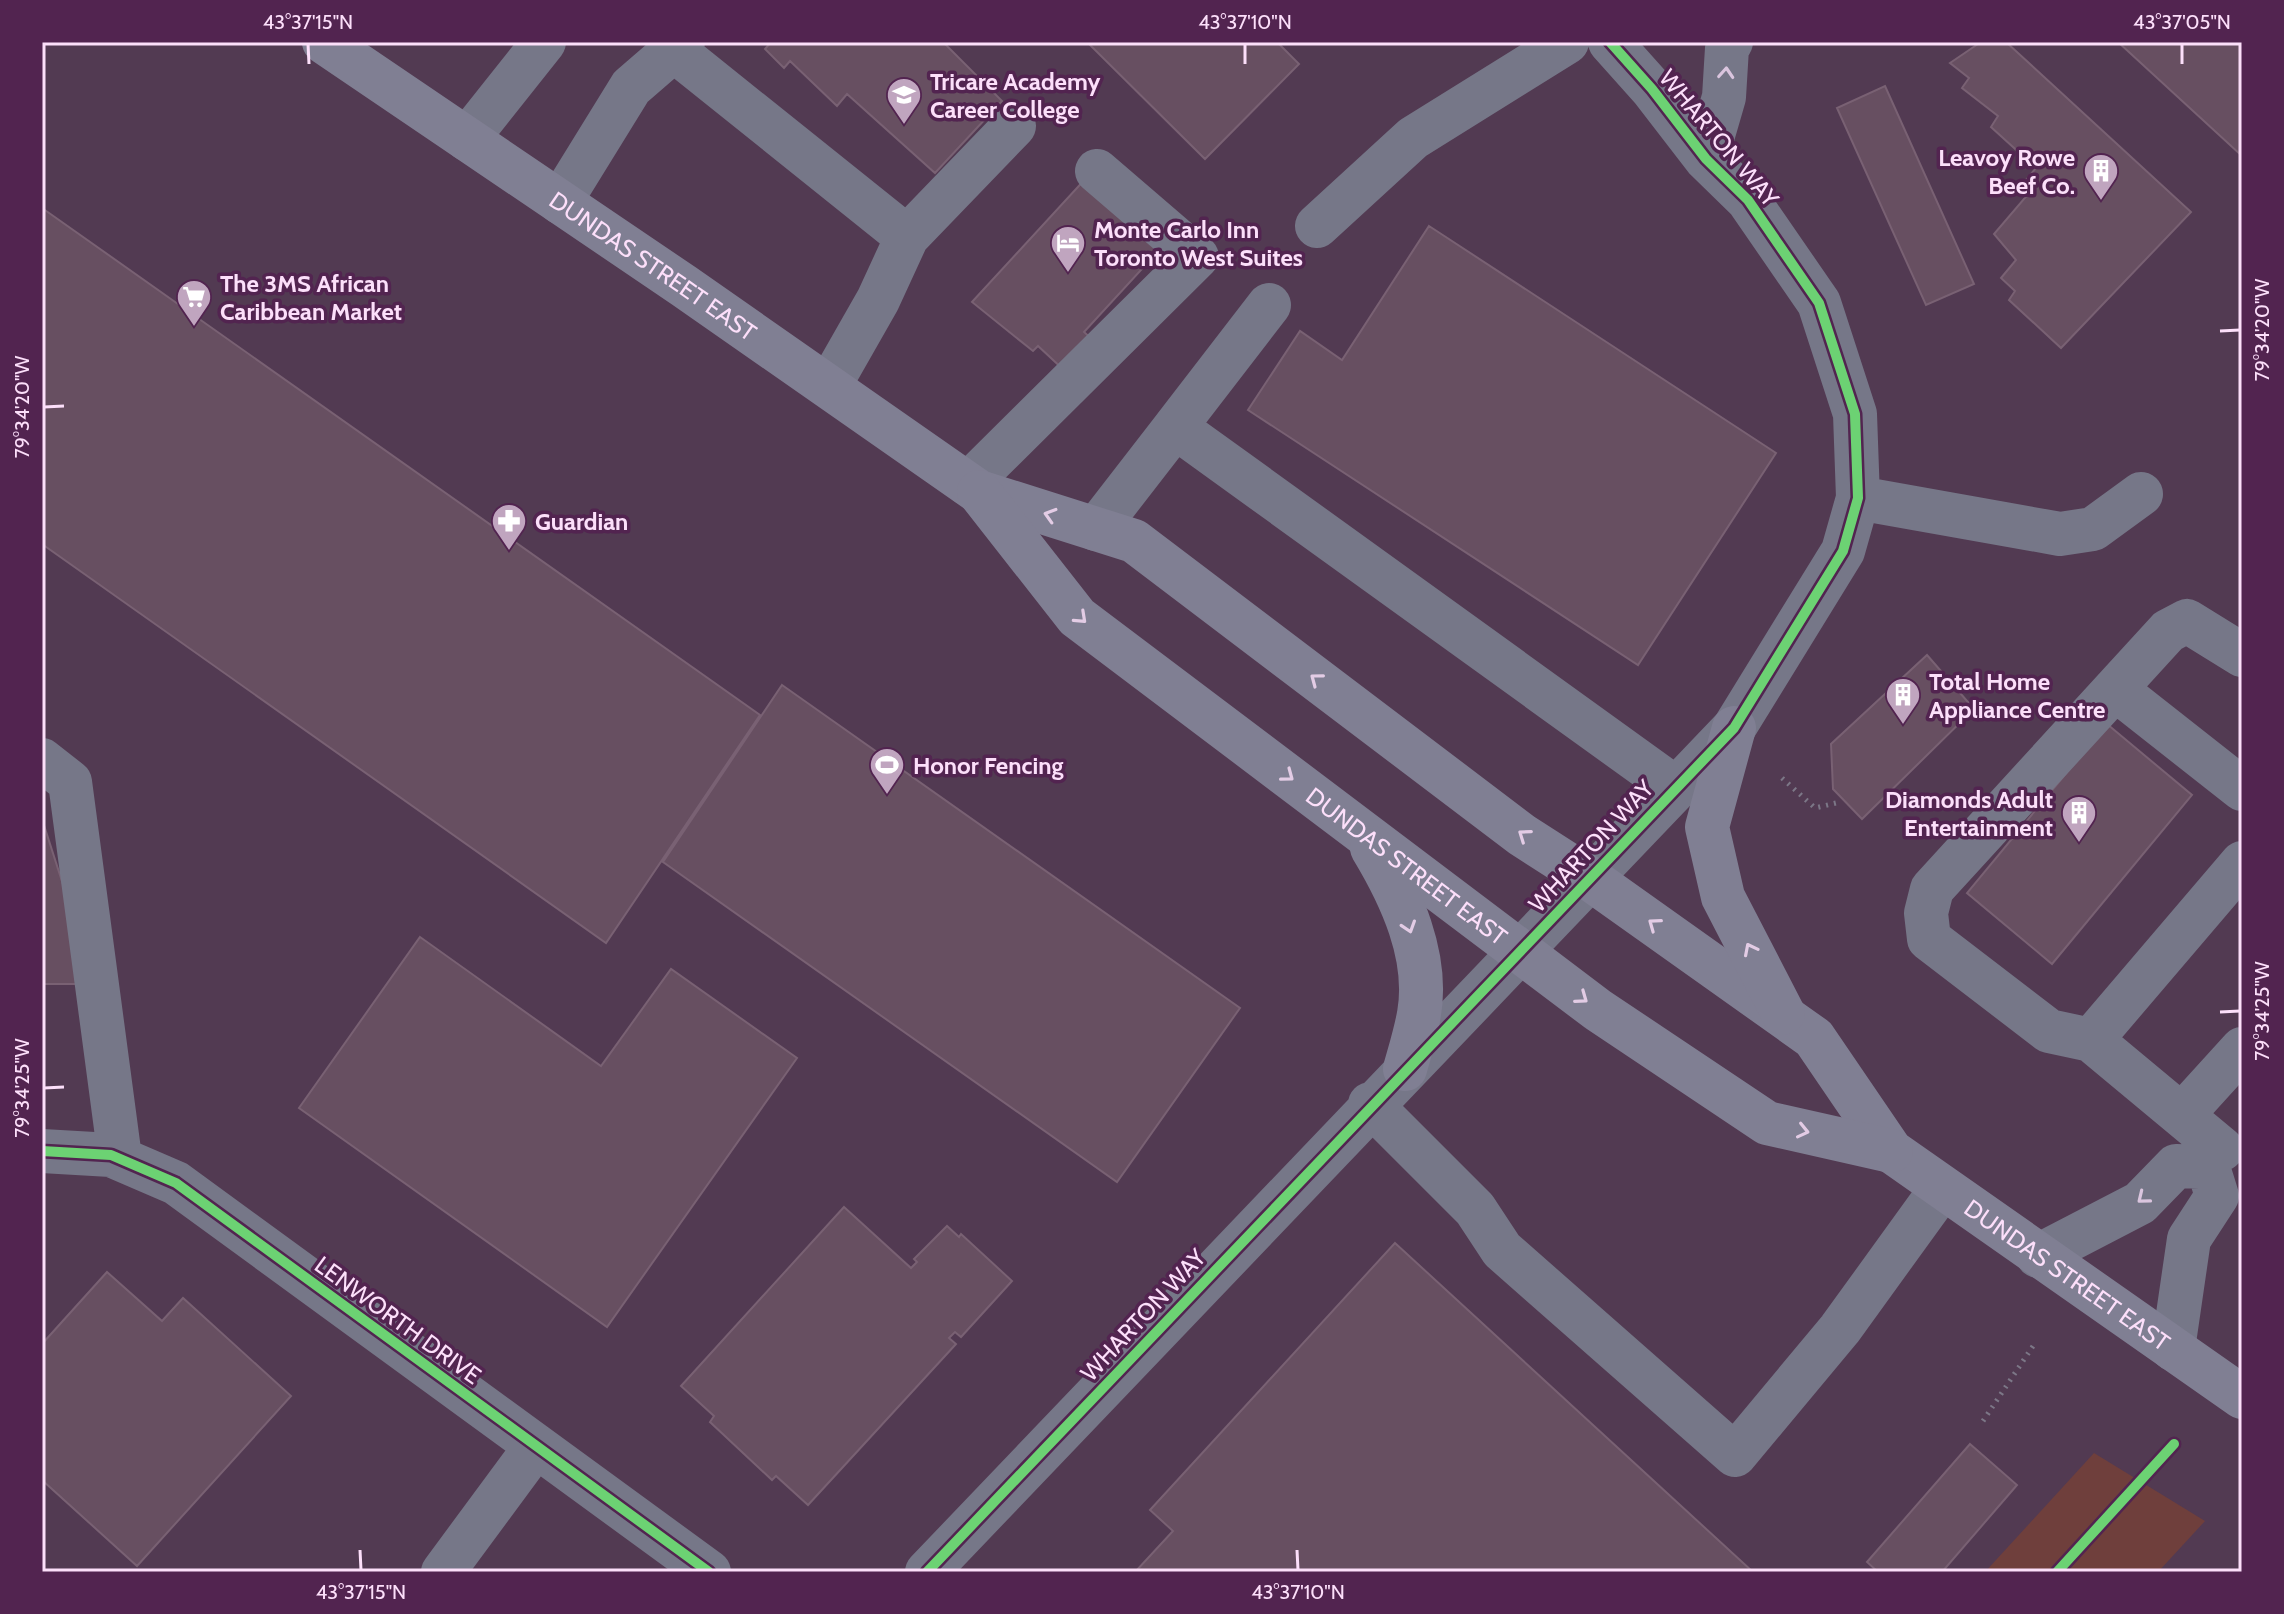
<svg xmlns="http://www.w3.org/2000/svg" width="2284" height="1614" font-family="Cabin,sans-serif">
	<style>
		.green { fill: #6f3f3c }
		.building { fill: #674f61; stroke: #796173; stroke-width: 2 }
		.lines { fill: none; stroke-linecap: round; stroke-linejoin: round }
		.path { stroke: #7c7787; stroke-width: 5; stroke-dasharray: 2 6; stroke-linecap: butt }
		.minor { stroke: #767788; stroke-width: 44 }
		.major { stroke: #807f93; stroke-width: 44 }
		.cycleway-casing { stroke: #522450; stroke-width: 15 }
		.cycleway { stroke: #6cd273; stroke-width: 10 }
		.oneway { stroke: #dac5de }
		.oneway2 { stroke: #e3cce5 }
		.ticks { fill: none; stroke: #fcdffa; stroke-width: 3 }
		.labels { text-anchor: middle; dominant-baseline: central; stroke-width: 7; stroke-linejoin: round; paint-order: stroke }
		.poi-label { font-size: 24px; font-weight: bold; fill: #fcdffa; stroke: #522450; text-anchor: start }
		.street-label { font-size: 24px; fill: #fcdffa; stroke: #522450 }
		.neatline { fill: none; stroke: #fcdffa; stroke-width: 3 }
		.ticks-label { font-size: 20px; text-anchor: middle; fill: #fcdffa }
	</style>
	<rect width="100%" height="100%" fill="#523a52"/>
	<path class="green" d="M2094,1453l111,68 -47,51h-173z"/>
	<path class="building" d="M771,42h172l59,59 -67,72 -88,-79 -10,12 -47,-45 -6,7 -19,-19z
		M1087,42h190l22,22 -94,95z
		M1981,42h25l185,170 -130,136 -52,-48 6,-9 -14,-13 15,-18 -22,-26 36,-42 -9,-6 15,-18 -45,-41 7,-11 -36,-28 7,-10 -19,-15z
		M2118,42h124v114z
		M1885,86l89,198 -48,21 -89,-197z
		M1088,176l75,70 -79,86 10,9 -28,31 -28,-26 -5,5 -61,-49z
		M42,208l718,507 -154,228 -564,-399z
		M1429,226l347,227 -138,212 -390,-255 52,-79 42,29z
		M1927,655l47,54 -112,110 -29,-30 -2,-45z
		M782,685l458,323 -123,174 -454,-320z
		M2107,724l85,71 -140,169 -85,-71z
		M42,818v1l53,165h-53z
		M420,937l181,129 70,-97 126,89 -190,269 -308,-219z
		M844,1207l67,61 6,-6 -3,-3 33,-33 12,11 2,-3 51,47 -51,56 -6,-5 -6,6 7,6 -148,161 -32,-29 -4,4 -62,-58 4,-6 -33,-30z
		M1395,1243l358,329h-618l38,-41 -23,-21z
		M107,1272l55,49 21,-23 108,98 -154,170 -95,-86v-136z
		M1970,1444l47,41 -75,87h-64l-11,-10z"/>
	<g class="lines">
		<path class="path" d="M1782,778l33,30 21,-5
			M1983,1421l50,-75"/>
		<path class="minor" d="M675,51l232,186 -29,63 -49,86
			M467,139l77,-97
			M1706,159l18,-62 3,-49 4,-6
			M560,202l71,-115 52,-45
			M1317,226l96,-88 154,-96
			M907,237l107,-111
			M1175,427l94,-122
			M968,484l229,-227 -100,-86
			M1858,498l202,36 33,-5 48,-35
			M1096,529l79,-102 499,360
			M2115,689l127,100
			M42,760l28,22 50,376
			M2091,1040l151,-177
			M1370,1104l105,105 27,41 233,205 105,-126 102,-141
			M2182,1115l60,-66
			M2222,1149l-131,-109 -42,-9 -120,-92 -3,-26 6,-24 236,-258 19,-10 55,34
			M42,1151l69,4 65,28 533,389
			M2038,1256l102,-53 36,-37 32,1
			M2173,1349l16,-110 28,-43 -9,-29
			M443,1572l93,-126
			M927,1572l807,-844 109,-177 15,-53 -3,-84 -36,-111 -71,-103 -42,-41 -54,-70 -42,-47"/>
		<g class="major">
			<path id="s1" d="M324,42l360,244 295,206 155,49 388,294 67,43 225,160 77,113 351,246"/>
			<path id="s2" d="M979,492l98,125 521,393 169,113 124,28"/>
			<path d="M1734,728l-27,99 16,70 60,116"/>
			<path d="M1372,848c29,48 57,108 47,166 -3,18 -9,37 -14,55"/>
		</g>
		<defs>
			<path id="cycleway" d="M42,1151l69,4 65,28 533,389
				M927,1572l807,-844 109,-177 15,-53 -3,-84 -36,-111 -71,-103 -42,-41 -54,-70 -42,-47
				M2057,1572l117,-128"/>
		</defs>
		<use href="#cycleway" class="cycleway-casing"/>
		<use href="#cycleway" class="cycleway"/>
	</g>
	<defs><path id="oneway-chevron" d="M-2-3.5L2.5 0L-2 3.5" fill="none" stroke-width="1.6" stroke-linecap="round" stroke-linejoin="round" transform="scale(2)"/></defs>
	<g class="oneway">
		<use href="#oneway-chevron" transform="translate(1726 73) rotate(-86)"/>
		<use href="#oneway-chevron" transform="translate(2143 1198) rotate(141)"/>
	</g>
	<g class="oneway2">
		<use href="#oneway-chevron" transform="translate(1050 515) rotate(-163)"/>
		<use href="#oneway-chevron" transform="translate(1081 618) rotate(43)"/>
		<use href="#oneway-chevron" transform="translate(1316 679) rotate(-143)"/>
		<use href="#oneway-chevron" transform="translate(1288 776) rotate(37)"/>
		<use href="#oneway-chevron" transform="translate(1524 835) rotate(-145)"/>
		<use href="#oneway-chevron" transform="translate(1654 924) rotate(-144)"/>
		<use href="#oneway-chevron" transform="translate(1409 927) rotate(72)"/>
		<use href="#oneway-chevron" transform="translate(1750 949) rotate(-117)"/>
		<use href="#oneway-chevron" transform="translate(1582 998) rotate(36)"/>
		<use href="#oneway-chevron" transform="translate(1803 1131) rotate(13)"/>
	</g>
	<path class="ticks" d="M308,44l1,20M1245,44v20M2182,44v20M2220,331l20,-1M44,407l20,-1M2220,1012l20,-1M44,1088l20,-1M360,1550l1,20M1297,1550l1,20"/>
	<defs>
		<symbol id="university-pin" viewBox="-11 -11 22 30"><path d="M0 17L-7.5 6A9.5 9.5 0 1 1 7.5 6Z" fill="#c0a5bf" stroke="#522450"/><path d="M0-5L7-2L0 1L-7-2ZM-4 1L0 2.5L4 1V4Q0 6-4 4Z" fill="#fff"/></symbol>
		<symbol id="building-pin" viewBox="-11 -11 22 30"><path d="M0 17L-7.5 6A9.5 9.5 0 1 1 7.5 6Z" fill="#c0a5bf" stroke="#522450"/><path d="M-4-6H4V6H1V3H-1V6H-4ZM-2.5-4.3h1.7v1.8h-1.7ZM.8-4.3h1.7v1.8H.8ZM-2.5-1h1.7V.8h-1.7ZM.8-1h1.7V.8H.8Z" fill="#fff"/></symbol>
		<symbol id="hotel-pin" viewBox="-11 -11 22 30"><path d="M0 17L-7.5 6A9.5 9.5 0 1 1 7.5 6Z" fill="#c0a5bf" stroke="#522450"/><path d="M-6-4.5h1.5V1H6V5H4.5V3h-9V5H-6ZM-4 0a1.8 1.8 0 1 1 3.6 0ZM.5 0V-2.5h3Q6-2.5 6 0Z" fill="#fff"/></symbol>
		<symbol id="supermarket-pin" viewBox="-11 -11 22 30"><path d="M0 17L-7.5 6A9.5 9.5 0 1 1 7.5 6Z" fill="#c0a5bf" stroke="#522450"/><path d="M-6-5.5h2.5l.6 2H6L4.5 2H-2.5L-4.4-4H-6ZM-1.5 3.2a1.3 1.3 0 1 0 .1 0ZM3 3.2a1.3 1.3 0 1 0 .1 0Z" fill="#fff"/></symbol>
		<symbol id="pharmacy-pin" viewBox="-11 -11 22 30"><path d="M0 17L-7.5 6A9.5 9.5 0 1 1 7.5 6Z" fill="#c0a5bf" stroke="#522450"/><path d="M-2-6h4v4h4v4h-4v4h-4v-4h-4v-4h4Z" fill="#fff"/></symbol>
		<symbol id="stadium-pin" viewBox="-11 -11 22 30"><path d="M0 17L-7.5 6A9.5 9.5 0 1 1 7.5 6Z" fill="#c0a5bf" stroke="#522450"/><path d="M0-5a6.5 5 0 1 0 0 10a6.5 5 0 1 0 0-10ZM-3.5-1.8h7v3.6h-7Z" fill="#fff"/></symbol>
	</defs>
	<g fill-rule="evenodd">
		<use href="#university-pin" x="884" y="75" width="40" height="54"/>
		<use href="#building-pin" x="2081" y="151" width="40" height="54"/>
		<use href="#hotel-pin" x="1048" y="223" width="40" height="54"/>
		<use href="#supermarket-pin" x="174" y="277" width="40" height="54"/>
		<use href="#pharmacy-pin" x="489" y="501" width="40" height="54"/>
		<use href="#building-pin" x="1883" y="675" width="40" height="54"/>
		<use href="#stadium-pin" x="867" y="745" width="40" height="54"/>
		<use href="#building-pin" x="2059" y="793" width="40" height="54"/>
	</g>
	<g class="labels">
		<g class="poi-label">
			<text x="930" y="81">Tricare Academy<tspan x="930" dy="28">Career College</tspan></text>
			<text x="2075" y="157" text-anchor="end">Leavoy Rowe<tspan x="2075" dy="28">Beef Co.</tspan></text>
			<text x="1094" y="229">Monte Carlo Inn<tspan x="1094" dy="28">Toronto West Suites</tspan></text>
			<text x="220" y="283">The 3MS African<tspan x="220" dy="28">Caribbean Market</tspan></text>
			<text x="535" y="521">Guardian</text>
			<text x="1929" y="681">Total Home<tspan x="1929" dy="28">Appliance Centre</tspan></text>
			<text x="913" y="765">Honor Fencing</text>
			<text x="2053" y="799" text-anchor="end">Diamonds Adult<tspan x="2053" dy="28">Entertainment</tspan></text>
		</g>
		<g class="street-label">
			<text transform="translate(1719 138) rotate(50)">WHARTON WAY</text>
			<text stroke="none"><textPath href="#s1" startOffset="398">DUNDAS STREET EAST</textPath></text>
			<text transform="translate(1591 846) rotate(-47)">WHARTON WAY</text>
			<text stroke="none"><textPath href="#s2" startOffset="572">DUNDAS STREET EAST</textPath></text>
			<text stroke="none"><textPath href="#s1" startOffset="2152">DUNDAS STREET EAST</textPath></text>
			<text transform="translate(1143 1315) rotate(-47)">WHARTON WAY</text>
			<text transform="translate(398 1320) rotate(36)">LENWORTH DRIVE</text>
		</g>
	</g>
	<rect width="2284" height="1614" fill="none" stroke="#522450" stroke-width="88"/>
	<rect x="44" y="44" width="2196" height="1526" class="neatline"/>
	<g class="ticks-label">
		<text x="308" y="29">43°37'15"N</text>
		<text x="1245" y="29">43°37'10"N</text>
		<text x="2182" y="29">43°37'05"N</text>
		<text transform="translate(2262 330) rotate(-90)" y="7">79°34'20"W</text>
		<text transform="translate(22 407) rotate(-90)" y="7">79°34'20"W</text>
		<text transform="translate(2262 1011) rotate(-90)" y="7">79°34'25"W</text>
		<text transform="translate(22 1088) rotate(-90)" y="7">79°34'25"W</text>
		<text x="361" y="1599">43°37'15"N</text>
		<text x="1298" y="1599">43°37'10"N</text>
	</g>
</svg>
